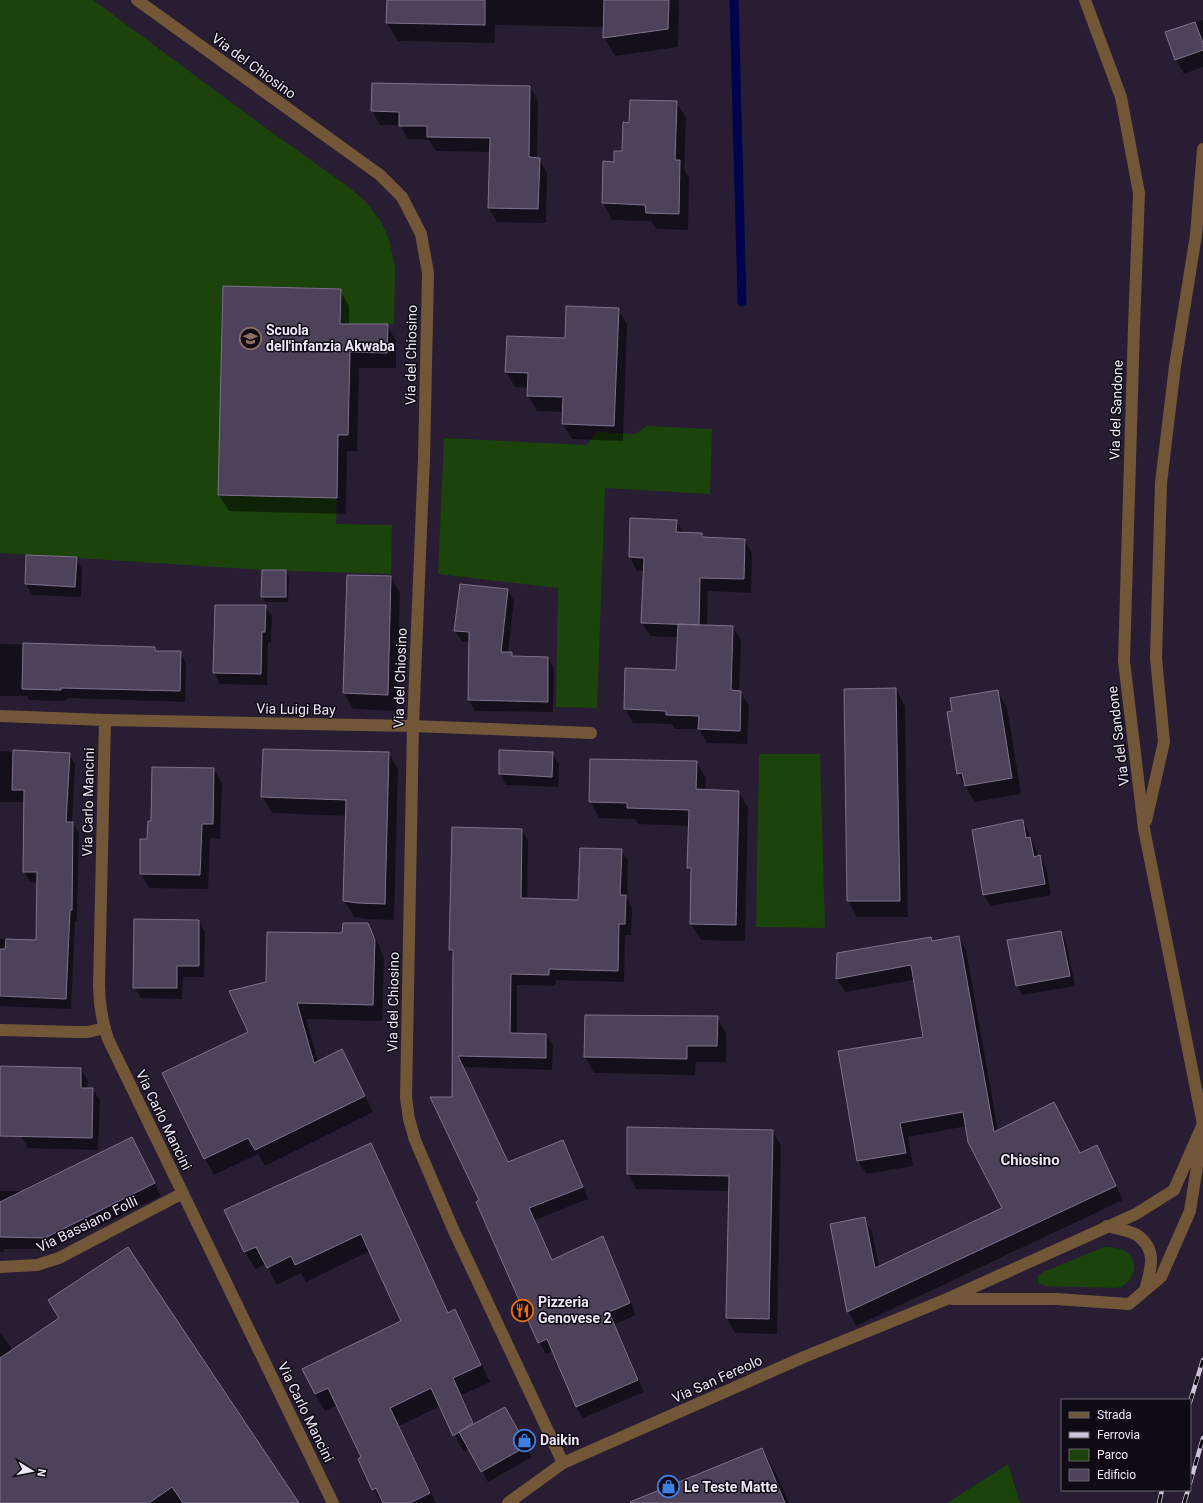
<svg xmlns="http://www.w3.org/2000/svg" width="1203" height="1503" font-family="Roboto,sans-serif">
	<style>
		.green { fill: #1c430c }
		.shadow { fill: #0007; fill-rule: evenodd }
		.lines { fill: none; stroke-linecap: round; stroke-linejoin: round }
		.stream { stroke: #00044d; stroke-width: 9 }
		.building { fill: #4e425b; stroke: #7f718d }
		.minor { stroke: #715737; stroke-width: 12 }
		.rail-casing { stroke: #cdc5d7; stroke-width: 4.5 }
		.rail { stroke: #0f0a14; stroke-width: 3; stroke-dasharray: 9; stroke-linecap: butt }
		.labels { text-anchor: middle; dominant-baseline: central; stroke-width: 3; stroke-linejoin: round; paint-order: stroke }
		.street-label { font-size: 14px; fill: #eee7f7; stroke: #0f0a14 }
		.poi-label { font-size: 14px; font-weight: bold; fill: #eee7f7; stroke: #0f0a14; text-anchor: start }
		.neighbourhood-label { font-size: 15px; font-weight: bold; fill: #eee7f7; stroke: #0f0a14 }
	</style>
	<rect width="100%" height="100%" fill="#291d34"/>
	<path class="green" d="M0,0h93l177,131 76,54 18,15 16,20 9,19 6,27 -1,58h-27l-1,28h-27l1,-63 -117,-3 -5,209 119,3 -1,26 56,1 -1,49 -129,-4 -262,-17z
		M647,426l65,3 -2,65 -105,-6 -8,220 -41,-1 2,-119 -120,-14 6,-136 143,7 9,-13 39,2z
		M759,754h61l5,174 -69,-1z
		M1104,1247c7,0 16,1 22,5 16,11 6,34 -10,36l-71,-2 -7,-3v-7l3,-3z
		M1008,1464l12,39h-73z"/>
	<path class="shadow" d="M396,0h283l-1,47 -63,9 -11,-18v-11l-109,-2v18l-97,-2 -11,-18z
		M1203,20v47l-19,7 -8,-14 -10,-27z
		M530,87l8,14 -1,58h2l8,14 -1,50 -49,-1 -8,-14 1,-56 -54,-1 -7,-11 -21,-1 -8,-14h-20l-8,-14z
		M676,102l10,16 -2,51 5,9 -1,52 -32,-1 -5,-8 -39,-1 -9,-17 1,-41 11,1 8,-11z
		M340,290l9,16v19h38l9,16v27h-37l-2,83h-10l-1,63 -117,-3 -10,-16z
		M618,309l9,15 -4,117 -51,-2 -9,-15v-12l-26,-1 -9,-15 1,-8 -14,-1 -9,-15 2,-35 58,2z
		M676,521l8,12 17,1 3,4 41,2 7,14 -1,39 -43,-2 -1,35 26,1 8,14 -2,51h2l8,14 -2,38 -40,-1 -8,-14h-24l-3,-5 -39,-1 -8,-14 52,-38 1,-34 -28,-1 -8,-13 2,-52h-7l-7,-14z
		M76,558l6,11 -1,28 -49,-2 -6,-11z
		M286,571l3,5 -1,26h-23l-3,-6z
		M348,576l43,1 9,17 -4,117 -43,-2 -9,-16z
		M508,590l6,11 -6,52h3l3,4 34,1 6,11 -1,43 -78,-1 -6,-11 1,-58h-8l-7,-11z
		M265,606l7,11 -1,26 -3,-1 -1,43 -47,-1 -6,-11z
		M0,644l155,4 2,4h23l6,11 -1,39 -118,-4 -1,3 -37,-1 -2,-4h-27z
		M896,689l9,17 3,211h-51l-9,-16 -3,-211z
		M997,691l10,16 14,87 -46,8 -17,-28 -10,-61z
		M264,750l125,3 9,16 -4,151 -26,-1 -14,-2 -10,-17 3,-84 -75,-3 -10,-16z
		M0,751l69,3 6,10 -3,58 7,11 -2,88h-2l-4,88 -71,-3v-67l37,2 1,-58 -8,-1 -6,-10 1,-70h-25z
		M500,751l52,2 7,11 -1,23 -52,-2 -6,-11z
		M696,762l10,16 -1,13 34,1 9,16 -3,133 -44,-1 -10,-16 1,-50 -4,-7 2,-41 -52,-2 -3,-5 -36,-1 -9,-17z
		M214,769l8,15 -2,55 -10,-1 -2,51 -59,-1 -8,-14 11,-52z
		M1023,821l13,28 2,8h2l6,10 5,28 -60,11 -7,-11 -11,-64z
		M522,830l6,11 -1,58 52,3 42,-52 7,11 -1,37 5,10 -1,27h-6l-1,47 -68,-2 -1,6 -38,-1v49l29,1 7,11 -1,24 -89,-3 46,96 54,-22 7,11 18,47 -53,21 18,40 49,-22 7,11 27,66 -21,9 29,68 -61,26 -7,-12 -23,-55 -7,3 -7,-12 -59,-141 -27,-103 1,-142 -4,-6z
		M199,921l6,11 -1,45h-21l-1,22 -41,-1 -7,-11z
		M367,924l10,17 7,17 -2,63 -76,-2 12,43 24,-12 9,17 22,45 -108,54 -7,-12 -44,21 -9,-16 -42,-86 86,-41 18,-49 76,-49z
		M1061,932l5,9 9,45 -53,9 -5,-10z
		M958,937l8,13 32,181 56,-28 27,51 16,-7 26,53 -267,126 -8,-14 -16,-88 32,-6 8,14 7,35 124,-59 -36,-82 -59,11 5,29 -47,8 -8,-13 66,-123 -10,-58 -69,12 -8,-13 93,-41 3,4z
		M717,1017l9,17v28h-30l-1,13 -101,-2 -9,-17z
		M0,1063l2,4 79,2 7,12 -1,8h6l7,12 -2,49 -70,-2 -7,-12 -21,-14z
		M773,1131l8,15 -4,188 -42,-1 -8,-15 3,-127 -94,-2 -8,-15z
		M132,1138l29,58 -109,53h-48v3h-4v-61h24z
		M371,1145l9,17 69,151 5,-2 10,17 26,54 -28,13 13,30 30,-17 27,49 -44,25 -19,-33 -5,3 -24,-46 -41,20 37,77h-55l-22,-44 4,-1 -26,-53 -12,6 -10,-17 87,-72 -32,-71 -64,31 -5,-9 -24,12 -11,-21 -11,5 -10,-17zM365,1230l1,2 -71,34v-2z
		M0,1332l13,18 284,153h-297z
		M762,1449l17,30 10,24h-141z"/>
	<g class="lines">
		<path class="stream" d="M734,0l8,302"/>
	</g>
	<path class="building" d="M387,0h98v25l-99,-2z
		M604,0h65l-1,29 -65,9z
		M1195,22l8,21v7l-28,10 -10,-28z
		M372,83l158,3 -1,71 11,1 -2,51 -50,-1 2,-70 -63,-1v-11h-28v-14l-28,-1z
		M630,100l47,1 -2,59h5l-1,54 -33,-1 -1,-8 -43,-2 1,-42 11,1v-11h8l1,-29 6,1z
		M223,286l118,3 -1,35h48l-1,29 -37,-1 -2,83h-10l-1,63 -119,-3z
		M566,306l53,2 -5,118 -52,-2 1,-27 -36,-1 1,-23 -23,-1 2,-36 58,2z
		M630,518l47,2 -1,12 26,1v4l43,2 -1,40 -44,-1 -1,47 -58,-2 3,-65 -15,-1z
		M26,555l51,2 -2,30 -50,-3z
		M262,570h24v27h-25z
		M347,575l44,1 -3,119 -45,-2z
		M460,584l48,5 -7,63h11v4l36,1v45l-80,-2 1,-68 -15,-1z
		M215,605h51l-1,27h-3l-1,42 -48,-1z
		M678,624l55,2 -2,64 10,1 -1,40 -42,-2 1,-13 -33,-1v-4l-42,-2 1,-41 51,2z
		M23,643l132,4v4h26l-1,40 -119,-3v2l-39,-1z
		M896,688l4,213h-53l-3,-212z
		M998,690l14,88 -47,8 -3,-13 -5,1 -10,-62 5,-1 -2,-13z
		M263,749l126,3 -4,152 -27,-1 -15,-2 3,-101 -85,-3z
		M13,750l57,3 -4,69h7l-1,88h-2l-4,89 -66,-3v-47h5l1,-10 30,1 1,-68h-14l1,-82h-12z
		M499,750l54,2 -1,25 -53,-3z
		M590,759l107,2 -1,28 43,2 -3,134 -46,-1 1,-56h-4l2,-58 -62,-2v-5l-38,-1z
		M152,767l62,1 -1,56h-11l-2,51 -60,-1v-35h7l1,-18h3z
		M1019,820h4l3,18 4,-1 4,20 6,-2 5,29 -62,11 -11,-65z
		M452,827l70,2 -1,69 57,2 2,-52 42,1 -2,46h6l-1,29h-6l-1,47 -69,-2v6l-38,-1 -1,59 36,1v24l-88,-2 50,106 55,-22 20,47 -54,21 23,52 51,-24 27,67 -21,9 29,68 -62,27 -29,-68 -9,4 -62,-141 3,-2 -49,-103h22l1,-147h-4z
		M134,919l65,1v46h-22v22h-44z
		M343,923h25l7,17 -2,65 -76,-2 17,60 28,-14 23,47 -110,54 -7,-12 -44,21 -42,-86 86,-41 -19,-41 37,-9 1,-50 75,1z
		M1061,931l9,45 -54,10 -9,-46z
		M959,936l35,196 60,-30 26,51 17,-8 19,41 -269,126 -17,-88 35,-7 10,51 127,-60 -34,-66 -5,-30 -63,11 6,30 -49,8 -19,-110 85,-14 -12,-72 -75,14 1,-26 94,-16 1,4z
		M585,1015l133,1 -1,30h-30v13l-103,-2z
		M0,1066l81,2v20h12l-1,50 -92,-2z
		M627,1127l146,3 -4,189 -43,-1 3,-142 -102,-2z
		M132,1137l23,46 -110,55 -45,-1v-35z
		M371,1143l77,170 7,-4 26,56 -28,13 20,45 -20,13 -22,-48 -41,20 40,85 -20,10h-27l-7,-15 -4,2 -14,-31 3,-2 -33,-69 -13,6 -13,-25 99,-48 -40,-87 -66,31 -4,-9 -24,12 -11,-21 -12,5 -20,-42z
		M128,1247l50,75 121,181h-116l-11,-16 -23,16h-149v-145l59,-40 -11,-18z
		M505,1407l22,39 -46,26 -22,-40z
		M762,1448l23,55h-154l-1,-1z"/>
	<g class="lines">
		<path class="minor" d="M137,0l243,175 22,22 19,37 7,39 -4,185 -11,268 -7,372 3,21 6,21 38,89 110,234
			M1085,0l36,97 18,96 -5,134 -10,334 20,168 59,295
			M0,716l105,4 308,6 178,7
			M105,720l-6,265c0,19 3,36 9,54l225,464
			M1146,821l18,-79 -8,-84 5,-175 14,-117 21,-131 7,-86
			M0,1030l78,2h10l17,-4
			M1107,1226c8,2 24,5 30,9 21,15 14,34 8,55
			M0,1267l37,-2 22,-7 124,-65
			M952,1299h104l73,5 32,-27 29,-66 11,-70
			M508,1503l55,-40 241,-106 143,-58 189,-85 38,-24 29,-66"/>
		<defs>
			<path id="rail" d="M1190,1402l13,-42
				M1190,1483l13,-45
				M1159,1503l3,-13
				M1184,1503l4,-13"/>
		</defs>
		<use href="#rail" class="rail-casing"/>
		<use href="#rail" class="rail"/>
	</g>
	<defs>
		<symbol id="school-ring" viewBox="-11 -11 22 22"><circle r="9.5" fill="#0f0a14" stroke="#8d6e63" stroke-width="1.5"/><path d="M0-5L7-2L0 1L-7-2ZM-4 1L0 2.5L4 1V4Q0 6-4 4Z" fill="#8d6e63"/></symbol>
		<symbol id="restaurant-ring" viewBox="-11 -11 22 22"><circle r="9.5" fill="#0f0a14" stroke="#e8710a" stroke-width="1.5"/><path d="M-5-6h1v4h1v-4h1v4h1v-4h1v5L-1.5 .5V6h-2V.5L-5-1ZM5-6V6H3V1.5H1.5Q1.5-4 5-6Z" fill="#e8710a"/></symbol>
		<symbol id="shop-ring" viewBox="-11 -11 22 22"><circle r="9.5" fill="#0f0a14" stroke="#3f7fe0" stroke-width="1.5"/><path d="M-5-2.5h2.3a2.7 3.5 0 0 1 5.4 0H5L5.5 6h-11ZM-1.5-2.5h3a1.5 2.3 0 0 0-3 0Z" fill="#3f7fe0"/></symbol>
	</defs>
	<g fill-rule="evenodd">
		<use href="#school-ring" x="238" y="326" width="25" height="25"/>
		<use href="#restaurant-ring" x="510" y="1298" width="25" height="25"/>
		<use href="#shop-ring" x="512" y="1428" width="25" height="25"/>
		<use href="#shop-ring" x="656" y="1474" width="25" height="25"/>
	</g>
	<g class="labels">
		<g class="street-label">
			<text transform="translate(254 66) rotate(36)">Via del Chiosino</text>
			<text transform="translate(411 355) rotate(-89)">Via del Chiosino</text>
			<text transform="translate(1116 410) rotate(-88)">Via del Sandone</text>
			<text transform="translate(400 678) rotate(-88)">Via del Chiosino</text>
			<text transform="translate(296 709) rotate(1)">Via Luigi Bay</text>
			<text transform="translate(1118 736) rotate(-97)">Via del Sandone</text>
			<text transform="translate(88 802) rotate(-89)">Via Carlo Mancini</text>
			<text transform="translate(393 1002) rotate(-89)">Via del Chiosino</text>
			<text transform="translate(164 1120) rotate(64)">Via Carlo Mancini</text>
			<text transform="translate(87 1224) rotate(-26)">Via Bassiano Folli</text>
			<text transform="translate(717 1379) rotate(-24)">Via San Fereolo</text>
			<text transform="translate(306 1412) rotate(64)">Via Carlo Mancini</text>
		</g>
		<g class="poi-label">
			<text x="266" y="330">Scuola<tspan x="266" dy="16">dell'infanzia Akwaba</tspan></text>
			<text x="538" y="1302">Pizzeria<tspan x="538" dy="16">Genovese 2</tspan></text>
			<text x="540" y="1440">Daikin</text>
			<text x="684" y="1487">Le Teste Matte</text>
		</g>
		<g class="neighbourhood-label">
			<text x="1030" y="1160">Chiosino</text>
		</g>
	</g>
	<rect x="1061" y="1399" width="130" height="92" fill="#0f0a14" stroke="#68626f"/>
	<rect x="1069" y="1412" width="20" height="6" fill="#715737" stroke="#68626f"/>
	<text x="1097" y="1419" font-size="12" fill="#eee7f7">Strada</text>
	<rect x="1069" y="1432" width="20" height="6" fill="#cdc5d7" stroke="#68626f"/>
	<text x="1097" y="1439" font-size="12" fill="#eee7f7">Ferrovia</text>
	<rect x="1069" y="1449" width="20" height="12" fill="#1c430c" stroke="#68626f"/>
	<text x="1097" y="1459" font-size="12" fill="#eee7f7">Parco</text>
	<rect x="1069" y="1469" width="20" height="12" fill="#4e425b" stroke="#68626f"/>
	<text x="1097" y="1479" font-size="12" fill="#eee7f7">Edificio</text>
	<g transform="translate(32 1471) rotate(100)" stroke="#0f0a14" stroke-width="3" paint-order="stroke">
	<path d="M0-3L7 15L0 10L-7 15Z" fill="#eee7f7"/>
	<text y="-6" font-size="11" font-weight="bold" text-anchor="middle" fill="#eee7f7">N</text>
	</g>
</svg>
